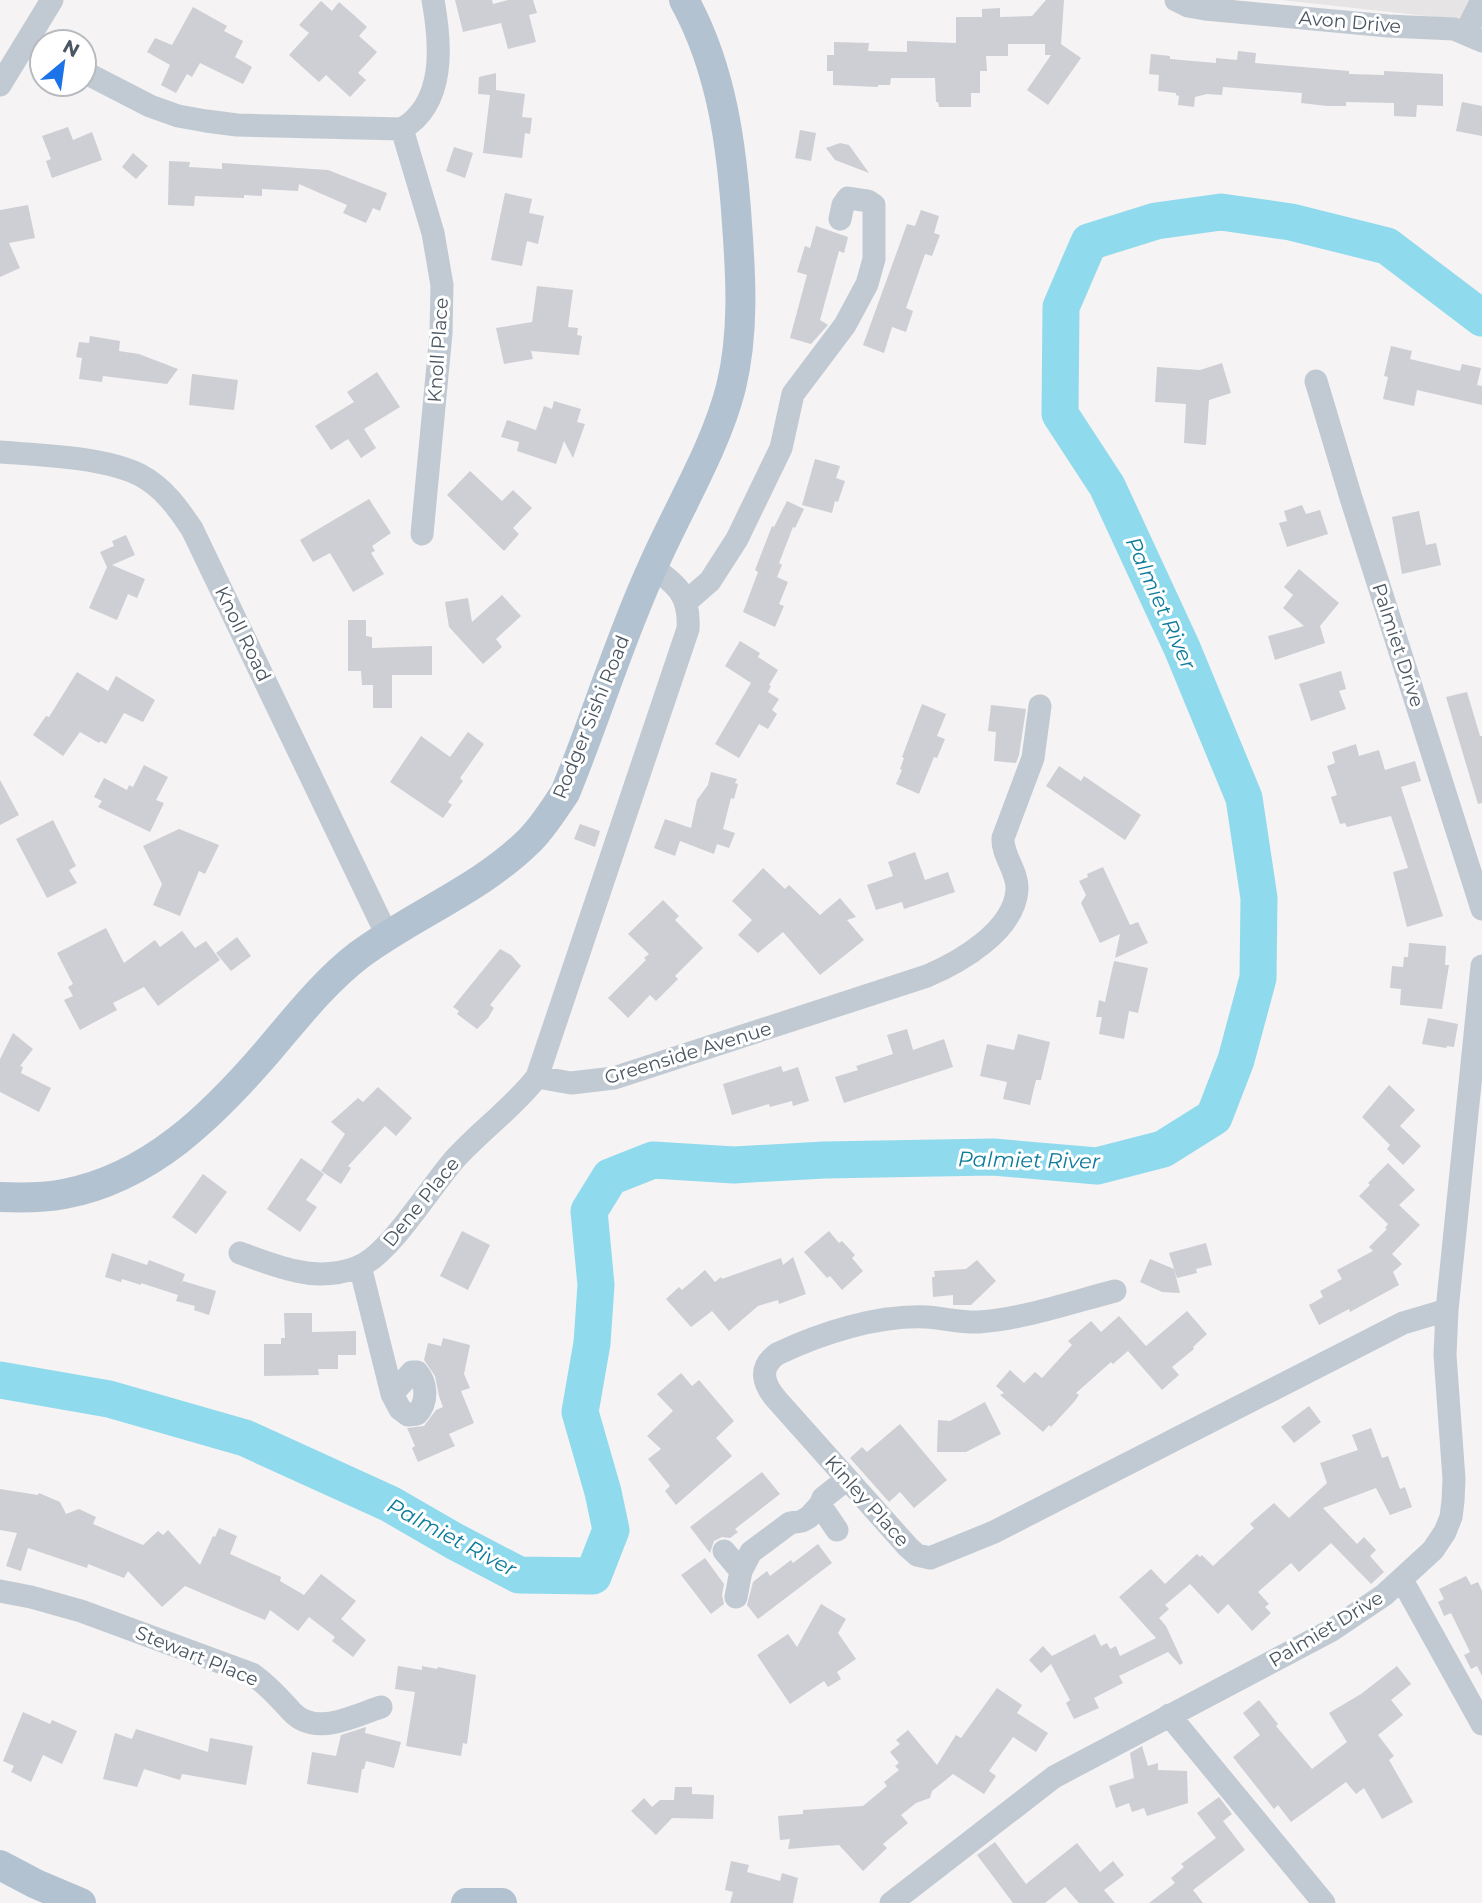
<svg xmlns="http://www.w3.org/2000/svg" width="1482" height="1903" font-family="Montserrat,sans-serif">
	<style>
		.education { fill: #e6e4e5 }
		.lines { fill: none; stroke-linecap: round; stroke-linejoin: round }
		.river { stroke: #90daee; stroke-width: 37 }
		.building { fill: #cdcfd5 }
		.minor { stroke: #c1cad2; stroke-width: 23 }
		.major { stroke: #b3c2d1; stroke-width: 30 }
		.labels { text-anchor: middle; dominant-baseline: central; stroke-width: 6; stroke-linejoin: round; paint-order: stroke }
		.street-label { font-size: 19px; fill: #4a5661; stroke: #fff }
		.water-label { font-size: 21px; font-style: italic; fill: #0c7c9b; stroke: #fff }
	</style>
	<rect width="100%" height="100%" fill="#f5f3f3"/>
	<path class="education" d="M1281,0h201v31l-28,-12z"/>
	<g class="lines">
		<path class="river" d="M0,1380l109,19 136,39 145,66 64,37 65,34 74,1 18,-46 -8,-38 -23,-80 12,-69 4,-58 -7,-74 21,-34 43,-17 81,5 90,-5 169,-3 104,9 66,-17 51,-32 22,-57 22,-82 1,-80 -15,-100 -62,-150 -75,-162 -47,-72 1,-107 28,-65 67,-21 65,-9 70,10 96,24 95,72"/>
	</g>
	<path class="building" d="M455,0h37l1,4 15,-4h25l4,13 -8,2 7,27 -28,7 -7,-26 -38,9z
		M1046,0h18l-3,44 20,14 -33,47 -21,-15 24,-35h-6v-11h-37v12h-22l1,15h-7v22h-9v14h-32l-1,-5h-2l-1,-24h-44l-1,7h-12v2l-45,-2v-14h-6v-16h7v-13l35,1 -1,8 39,1v-11l49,2v-26h26v-8l18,-1v9l32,-1z
		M321,1l11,10 7,-9 16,14 12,11 -8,9 18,16 -19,21 8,7 -16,17 -24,-22 -7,7 -30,-27 20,-22 -10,-8z
		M193,7l34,19 -3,5 19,10 -8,16 17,10 -9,17 -43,-21 -8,14 -5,-3 -11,19 -15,-8 9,-20 -23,-13 8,-14 17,7z
		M1238,51l18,2 -1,10 94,8v3l35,1v-4l59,3v32l-26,-1 -1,12 -22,-1v-13l-48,-1v4h-19l-26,-3 1,-10 -79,-6 -1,8 -15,-1 -12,3 -1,10 -16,-2 1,-9 -3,-1v-2l-18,-2 1,-16 -10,-1 2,-20 19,2v3l46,4v-5l21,2z
		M496,73v17l29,4 -3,23 10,1 -2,16 -5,-1 -3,25 -39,-5 7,-58 -12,-1 1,-17z
		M1462,102l20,4v30l-26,-5z
		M68,127l5,13 19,-8 10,28 -50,18 -6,-17 5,-2 -9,-23z
		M800,130l16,3 -5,28 -16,-3z
		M840,143l9,2 20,28 -34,-13 -9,-12z
		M454,147l19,6 -8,25 -19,-7z
		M133,153l15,13 -12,13 -14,-12z
		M169,161l21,1 -1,5 33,2v-6l106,7 59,23 -7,18 -7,-3 -7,15 -23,-10 4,-8 -48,-21 -1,7 -36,-2v7l-18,-1v3l-49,-2 -1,10 -26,-1z
		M505,193l27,6 -3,14 15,3 -6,28 -11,-3 -5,25 -31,-6z
		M28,205l7,33 -26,5 11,25 -20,9v-67z
		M921,210l18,6 -5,17 6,2 -8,21 -7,-2 -13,37 -6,17 7,3 -7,21 -14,-5 -8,26 -21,-8 44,-121 8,2z
		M816,226l32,11 -4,16 -5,-2 -19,69 8,5 -17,19 -21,-6 17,-63 -10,-3 8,-26 5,2z
		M537,286l36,4 -5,37 10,1 -1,7 5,1 -3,19 -48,-4 2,8 -29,5 -8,-36 36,-6z
		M90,336l30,5 -1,10 20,3 39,15 -11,15 -64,-8 -1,6 -23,-3 3,-21 -6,-1 3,-15 10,1z
		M1391,346l21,5 -2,8 50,12 2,-7 19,4 -4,17 5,1v19l-65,-15 -3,16 -31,-7 5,-22 -4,-1z
		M1222,363l9,30 -22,7 -3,45 -22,-2 2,-39 -31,-2 2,-35 43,3z
		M377,372l23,35 -36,22 12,19 -15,10 -13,-19 -17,11 -16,-24 39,-24 -7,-10z
		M192,374l46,6 -4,30 -45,-5z
		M554,401l27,8 -4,13 8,2 -12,34 -9,-17 -8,23 -39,-13 2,-9 -18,-5 6,-17 29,10 8,-24 8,3z
		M815,459l25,7 -4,12 9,3 -7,21 -3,-1 -3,12 -30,-8z
		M470,471l32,30 11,-11 19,18 -19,20 6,6 -15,17 -57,-56z
		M369,499l22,34 -19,13 3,5 -4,2 13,21 -31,18 -23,-39 -17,9 -13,-22z
		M787,501l17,8 -9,19 -2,-1 -14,36 3,2 -5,12 11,5 -9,22 5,2 -9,21 -32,-15 15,-40 -3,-2 17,-44 2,1z
		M1302,505l4,9 14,-4 8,24 -41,13 -8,-24 8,-2 -3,-10z
		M1419,511l7,34 10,-2 5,22 -39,9 -10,-57z
		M126,535l9,20 -23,10 33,14 -8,19 -9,-4 -11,26 -28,-12 18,-41 -7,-15 14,-6 -2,-5z
		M1299,569l40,34 -19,23 5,17 -50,17 -7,-24 36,-10 -21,-18 10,-13 -9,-8z
		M502,595l19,21 -25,23 6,8 -19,17 -34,-37 -4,-25 23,-4 4,24z
		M348,620h18v16l6,1v11l60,-2v29h-40v33h-19v-23h-11l-1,-14h-13z
		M740,641l20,12 -2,4 20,13 -9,15 2,1 -3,6 11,7 -7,11 5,4 -9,15 -9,-5 -20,34 -24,-14 36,-61 -26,-17z
		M1341,671l5,18 -7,2 7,18 -35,12 -12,-37z
		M77,672l31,19 8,-15 39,24 -12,22 -19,-9 -18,31 -5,-3 -2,2 -19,-11 -17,24 -30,-21 13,-19 3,1z
		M1467,692l13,44h2v67l-4,1 -32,-107z
		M922,704l24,10 -9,22 8,3 -8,19 -3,-1 -15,37 -23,-10 6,-14 -2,-1 4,-11 -2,-1z
		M991,705l35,4 -7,46 -3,8 -22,-2 2,-29 -8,-1z
		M468,732l16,12 -24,34 3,3 -15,21 4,3 -9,13 -53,-36 31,-46 29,21z
		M1356,744l3,12 20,-6 6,20 30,-9 6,20 -20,6 42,129 -36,11 -14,-55 15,-4 -17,-52 -44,11 -2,-4 -5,1 -9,-27 6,-2 -10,-29 8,-3 -3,-11z
		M144,765l24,12 -12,23 8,3 -14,29 -52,-25 4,-6 -8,-4 10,-19 23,12 2,-5 4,2z
		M1059,766l22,15 3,-5 57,39 -16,25 -79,-54z
		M711,772l26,7 -2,4 3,1 -4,15 -3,-1 -8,31 12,4 -6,15 -12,-4 -3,10 -34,-13 -5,15 -21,-8 11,-29 26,9 6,-28 11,-15z
		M0,780l19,35 -19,10z
		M53,820l23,46 -7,4 8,13 -30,15 -31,-59z
		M580,824l20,7 -5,16 -21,-8z
		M179,829l40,16 -14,29 -6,-3 -19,45 -27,-11 9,-21 -19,-38z
		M915,852l10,28 23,-8 7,20 -51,17 -2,-7 -26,8 -9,-25 26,-9 -5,-14z
		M1103,867l27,58 8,-3 10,21 -33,15 5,-24 -20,9 -19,-40 5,-8 -7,-14 9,-4 -1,-3z
		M763,868l22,21 4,-4 31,30 20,-17 16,19 -9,3 17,20 -44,35 -37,-43 -25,21 -20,-18 14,-15 -20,-19z
		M663,900l16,16 -4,4 28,28 -28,28 3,3 -22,22 -6,-6 -22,23 -20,-20 38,-38 -2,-2 5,-4 -21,-20z
		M106,928l18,35 31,-23 5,7 22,-16 13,17 11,-7 14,19 -62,46 -14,-19 -31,16 4,7 -37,20 -16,-30 9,-4 -5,-9 5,-3 -16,-31z
		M237,937l14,19 -20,15 -15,-18z
		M1409,943l37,3 -1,19h4l-7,44 -42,-4 1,-16 -11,-1 2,-22 11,1 1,-10h4z
		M500,949l11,6 10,11 -31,39 4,3 -6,10 -11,11 -20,-15 2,-3 -6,-4z
		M1114,961l34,7 -10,45 -9,-2 -5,28 -25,-5 3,-17h-6l3,-17 6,2z
		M1428,1018l30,6 -4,23 -7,-1 -1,2 -24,-4z
		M907,1029l6,21 31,-11 9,28 -109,36 -9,-26 23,-7 -2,-4 37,-12 -6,-19z
		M13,1033l20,16 -13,17 3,1 -2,6 30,15 -12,24 -39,-20v-33z
		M1018,1034l32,8 -9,38h-5l-6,25 -27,-6 4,-17 -27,-6 7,-32 27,6z
		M781,1066l2,6 15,-5 11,34 -16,5 -1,-5 -22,6 -1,-3 -37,11 -9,-31z
		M1389,1085l26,25 -15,16 21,20 -18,19 -16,-16 3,-4 -28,-28z
		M378,1087l34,31 -16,18 -11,-10 -37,40 3,2 -10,16 -20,-13 24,-37 -14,-12 27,-24 5,4z
		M301,1158l23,16 -18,26 11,7 -17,25 -33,-23z
		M1388,1163l27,27 -16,15 21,20 -28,29 10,10 -9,8 6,13 -49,27 -1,-3 -30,16 -10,-20 14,-8 -3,-6 22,-12 -5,-9 36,-19 -4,-4 18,-18 -2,-1 3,-4 -29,-28 11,-11 -2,-2z
		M203,1174l24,18 -31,42 -24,-17z
		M462,1231l28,14 -22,45 -28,-14z
		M829,1231l10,12 3,-2 13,14 -3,3 11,13 -21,19 -12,-14 -3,2 -23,-26z
		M1206,1243l6,22 -16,4 1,4 -20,5 -8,-25z
		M112,1253l35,12 2,-5 36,14 -4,11 2,-4 33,10 -7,24 -15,-5 1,-4 -19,-5 2,-6 -37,-12v2l-19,-6 -1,3 -16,-5z
		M793,1257l13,37 -27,10 -1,-4 -20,6 -29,25 -17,-20 -21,16 -25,-28 13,-12 3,3 23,-20 10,12 6,-5 1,2 59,-21 2,7z
		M1150,1259l24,10 6,24 -18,-1 -22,-10z
		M977,1260l19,21 -25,24h-18v-10l-20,2 -1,-20h3l-1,-6 32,-2z
		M1187,1311l20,23 -14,13 1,2 -22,18 7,8 -17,15 -34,-39 -15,13 -2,-2 -35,31 3,2 -5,7 -23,25 -2,-2 -6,7 -43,-37 4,-2 -8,-7 14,-16 14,13 11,-11 7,6 30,-33 -4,-4 23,-20 10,11 18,-16 27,30z
		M284,1313h28v19l44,-1v24h-18v14h-20l1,6 -55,1v-32h17v-6h4z
		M443,1338l27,7 -6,29 6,14 -9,3 13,32 -25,11 6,12 -37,16 -6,-14 3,-2 -8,-18 17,-2 12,-16 7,-3 -4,-11 -4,-20 -11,-16 4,-17 13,3z
		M681,1373l11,13 7,-6 35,41 -18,17 16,18 -56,49 -11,-14 5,-5 -22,-27 13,-10 -14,-13 26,-25 -16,-17z
		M985,1402l16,32 -35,18h-29l1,-32 12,1z
		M1309,1406l12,16 -27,21 -13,-16z
		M900,1424l47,56 -33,28 -14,-16 -11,10 -39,-44 12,-11 5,5z
		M1371,1428l11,30 6,-2 12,33 5,-2 7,20 -22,8 -14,-27 -53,20 34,36 7,-7 12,13 -6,6 14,16 -13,12 -40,-41 -32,29 -8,-9 -33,29 11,12 -4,3 6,6 -19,18 -24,-27 -10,10 -28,-30 -25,21 4,4 -10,9 7,8 17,37 -3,2 -12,-13 -49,24 4,7 -29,15 5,10 -25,11 -8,-16 4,-3 -19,-36 -10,9 -12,-13 14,-14 9,10 43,-22 6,12 6,-3 3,6 6,-3 4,10 36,-18 -37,-41 32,-28 14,15 32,-30 3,3 2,-2 11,11 41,-38 -4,-4 24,-21 15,15 38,-35 -7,-20 38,-13 -6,-15z
		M762,1472l18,22 -45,35 3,3 -8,6 -8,-1 -8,4 -4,12 -20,-26z
		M0,1489l38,6 1,-2 21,9 6,12 13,-5 17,8 -3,7 50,21 15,-14 5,4 5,-5 32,35 13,-29 2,1 4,-9 18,8 -7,18 51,23 -1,4 24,14 17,-21 35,27 -15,18 25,21 -13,17 -21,-16 3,-4 -26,-20 -11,14 -28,-21 -5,10 -80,-34 -23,21 -34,-36 -4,7 -36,-14 -1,4 -59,-20 -7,23 -15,-5 11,-33 -17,-3z
		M818,1544l14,19 -74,56 -11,-14 6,-23 14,-11 3,5 21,-16 2,3z
		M705,1558l19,26 -2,11 2,9 -13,10 -30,-39z
		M1466,1576l5,9 7,-3 4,9v85l-5,-10 -6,3 -7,-14 6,-3 -19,-39 -7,3 -6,-14 6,-3 -5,-10z
		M821,1604l25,15 -8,14 18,26 -19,13 4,7 -13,8 -4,-6 -34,23 -33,-49 31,-21 9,13z
		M398,1666l24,4v-4l15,3 1,-2 38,8 -9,69 -4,-1 -2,13 -55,-10 9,-54 -20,-3z
		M1397,1666l14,18 -20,16 12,15 -25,20 16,21 -5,4 24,42 -31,17 -18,-31 -8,6 -10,-12 -55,40 -13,-17 -4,4 -41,-52 27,-22 -17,-22 16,-13 19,24 -2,2 36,43 35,-27 -18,-29 32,-19z
		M997,1688l25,17 -5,8 31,20 -12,19 -23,-15 -24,34 7,5 -12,18 -31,-20 -21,17 -2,7 -14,5 -15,12 7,8 -25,21 4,4 -24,23 -24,-26 -51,4 2,-10 -10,1 -2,-24 25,-2v-4l60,-4 24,-20 -3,-4 15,-12 -4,-4 4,-3 -9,-11 10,-8 -4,-4 12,-10 29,35 19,-30 5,3z
		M23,1712l27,12 2,-4 25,11 -15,33 -19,-9 -12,27 -20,-10 3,-6 -11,-5z
		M366,1727l-1,6 36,9 -7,26 -28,-7 -2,8h-2l-4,24 -51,-9 5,-32 24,4 5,-21z
		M136,1729l72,23 2,-14 43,8 -7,39 -64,-11 -2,6 -36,-11 -7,18 -34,-8 12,-46 17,6z
		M1142,1746l6,20 10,-3v7l29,1 1,32 -41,13 -3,-8 -12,4 -3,-9 -13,5 -7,-22 25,-8 -4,-25z
		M675,1787h17v7l22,1 -1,24 -41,-1 -16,17 -25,-24 13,-13 8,9 8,-7h14z
		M1219,1797l13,17 -9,7 22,29 -52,40 10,13h-54l26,-20 -4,-5 13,-11 -3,-3 35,-26 -19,-25z
		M995,1842l31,42 51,-41 23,29 13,-11 11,14 -20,15 11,13h-36l-14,-16 -20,16h-32l-36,-48z
		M731,1861l18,4 -2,7 33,9 2,-8 16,5 -5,25h-63l3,-11 -8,-2z"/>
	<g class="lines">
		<path class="minor" d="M1176,0l12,6 17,3 183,17 66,3 28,12
			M1466,32l16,-32
			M84,72l66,34 28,10 28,5 31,4 165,4c44,-26 39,-85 31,-129
			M0,85l52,-85
			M402,129l31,104 9,52 -1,48 -19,201
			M1316,381l35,117 131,411
			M0,452c40,3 104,5 140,23 23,12 38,33 52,54l195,406
			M686,602l24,-21 27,-42 44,-91 12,-54 52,-69 22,-41 7,-25v-54l-6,-4 -20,-3 -5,7 -3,14
			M537,1077l34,6 43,-5 313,-102c33,-14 87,-45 90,-86 1,-19 -15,-34 -14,-52l30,-80 7,-52
			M240,1253c19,7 37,14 56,18 21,5 48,4 68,-7 29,-16 66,-76 90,-104 26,-29 59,-52 83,-83l151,-448c2,-33 -10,-44 -36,-62
			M360,1266l32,128 8,15 8,6 9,-1c11,-12 10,-31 0,-42h-5l-20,22
			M1115,1291c-43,11 -92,28 -136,31 -17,1 -35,-4 -53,-5 -49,-2 -105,16 -149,37 -19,14 -14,30 0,46l131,147 9,8 13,3 64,-26 409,-209 44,-13
			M820,1505l17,25
			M724,1551l17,20
			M1402,1580l80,144
			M0,1591l31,6 50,14 171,63c16,11 27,24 40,38 24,25 61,4 89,-5
			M736,1597l5,-26 10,-19 39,-29 12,-2 7,-4 11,-12 3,-7 24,-19
			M1169,1715l155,188
			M891,1903l163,-126 278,-147 52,-35 49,-45 12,-18 6,-15 2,-16 1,-22 -9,-124 2,-45 35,-344"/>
		<path class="major" d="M0,1197c21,1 43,1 64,-3 86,-16 149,-79 204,-143 29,-34 56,-69 91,-96 55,-41 122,-66 171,-115 14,-14 24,-31 35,-47 31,-75 54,-153 88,-227 25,-57 63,-119 78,-179 13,-53 10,-109 6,-163 -5,-77 -15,-155 -53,-224
			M0,1865l36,19 45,19
			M466,1903h36"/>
	</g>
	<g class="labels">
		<g class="street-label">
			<text transform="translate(1350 22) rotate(5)">Avon Drive</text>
			<text transform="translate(438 350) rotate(-86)">Knoll Place</text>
			<text transform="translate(243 634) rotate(64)">Knoll Road</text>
			<text transform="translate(1398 645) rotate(72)">Palmiet Drive</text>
			<text transform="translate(591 717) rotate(-68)">Rodger Sishi Road</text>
			<text transform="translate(688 1053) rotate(-17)">Greenside Avenue</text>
			<text transform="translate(421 1202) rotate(-51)">Dene Place</text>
			<text transform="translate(867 1501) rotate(48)">Kinley Place</text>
			<text transform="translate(1326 1629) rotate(-31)">Palmiet Drive</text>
			<text transform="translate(197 1656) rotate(22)">Stewart Place</text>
		</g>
		<g class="water-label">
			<text transform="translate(1161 603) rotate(66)">Palmiet River</text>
			<text transform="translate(1029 1160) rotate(1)">Palmiet River</text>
			<text transform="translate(452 1537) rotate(28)">Palmiet River</text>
		</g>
	</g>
	<g transform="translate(63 63) rotate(29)"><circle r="33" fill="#ffffff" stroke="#b7bbc0" stroke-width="2"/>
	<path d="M0-5L12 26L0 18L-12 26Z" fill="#1a73e8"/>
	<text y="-10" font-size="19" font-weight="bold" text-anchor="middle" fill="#4a5661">N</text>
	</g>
</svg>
